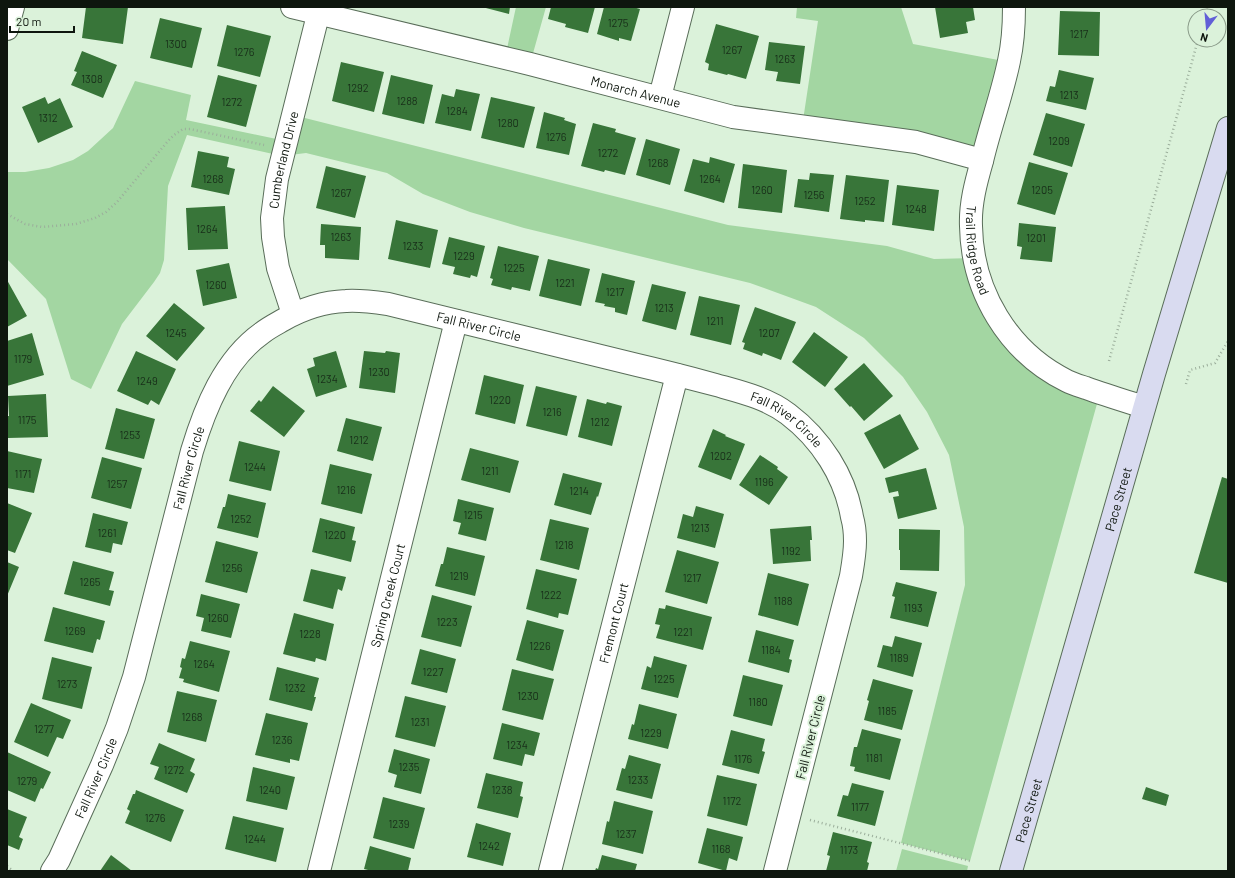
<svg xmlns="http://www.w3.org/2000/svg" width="1235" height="878" font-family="Barlow,sans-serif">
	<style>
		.green { fill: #a3d6a2 }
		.building { fill: #387539 }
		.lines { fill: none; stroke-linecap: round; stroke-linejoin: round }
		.minor-casing { stroke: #596d59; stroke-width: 24 }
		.secondary-casing { stroke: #596d59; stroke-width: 24 }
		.path { stroke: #9bae9b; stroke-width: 2.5; stroke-dasharray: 1 3; stroke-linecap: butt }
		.minor { stroke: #fff; stroke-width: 22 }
		.secondary { stroke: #d9dbf0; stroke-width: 22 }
		.labels { text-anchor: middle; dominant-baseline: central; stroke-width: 4; stroke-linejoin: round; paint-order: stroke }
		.number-label { font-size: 11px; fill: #182e19 }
		.street-label { font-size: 13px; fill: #0e160e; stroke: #dbf2da }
	</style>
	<rect width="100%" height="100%" fill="#dbf2da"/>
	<path class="green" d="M516,7h30l-16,57 -25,-6z
		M797,7h104l12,37 96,18 -27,98 -180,-33 16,-106 -22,-3z
		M135,81l56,14 -5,25 100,21 7,-26 435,110 159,21 47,13 40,-1 32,72 94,63 -130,468 -69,-18 64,-258 -1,-58 -15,-72 -22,-43 -24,-35 -39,-39 -48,-31 -66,-24 -226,-55 -54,-16 -47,-18 -36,-21 -81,-20 -24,3 -95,-21 -19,51 -4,74 -4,13 -6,9 -32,42 -31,65 -20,-10 -25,-80 -39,-40v-87h18l24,-4 24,-8 15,-9 25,-23z
		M902,849l66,17 -1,5h-71z"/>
	<path class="building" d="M86,7h42l-5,37 -41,-6z
		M482,7h28l-1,7z
		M551,7h44l-7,26 -23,-6 1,-3 -18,-5z
		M604,7h29l7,2 -9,32 -12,-3v3l-22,-7z
		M935,7h38l2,13 -9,2 2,11 -28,5z
		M1060,11l40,1 -1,44 -41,-1z
		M160,18l42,10 -10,40 -42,-10z
		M716,24l43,12 -13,43 -18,-5 -1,1 -19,-5 1,-6 -4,-2z
		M227,25l44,11 -11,41 -43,-11z
		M769,42l36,4 -5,38 -24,-3 2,-9 -13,-2z
		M82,51l35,14 -14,33 -32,-13 6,-13 -3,-1z
		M341,62l43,10 -10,40 -42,-11z
		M1059,70l35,8 -8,32 -40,-9 4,-15 5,1z
		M218,75l39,10 -11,42 -39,-10z
		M391,75l42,10 -9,39 -42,-10z
		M456,89l24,5 -9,37 -36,-8 7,-29 12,3z
		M45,97l3,7 12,-6 13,29 -35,16 -16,-36z
		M491,97l44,10 -11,41 -43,-10z
		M544,112l21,6 -1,2 12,4 -7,31 -33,-7z
		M1046,113l39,11 -13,43 -39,-12z
		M593,123l23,6 -1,3 21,6 -11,37 -20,-5 -1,2 -23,-6z
		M646,139l34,10 -10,36 -34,-10z
		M198,151l31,6 -2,10 8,2 -6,26 -38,-8z
		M710,157l25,7 -11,39 -40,-12 9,-32 16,4z
		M1029,162l39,11 -13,42 -38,-11z
		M743,164l44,6 -5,43 -44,-5z
		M326,166l40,10 -11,42 -39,-10z
		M810,173l24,2 -5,37 -35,-5 4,-28 11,1z
		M846,175l43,5 -5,42 -19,-2v2l-25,-3z
		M897,185l42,5 -5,41 -42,-6z
		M225,206l3,43 -40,1 -2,-42z
		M396,220l42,10 -8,38 -42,-9z
		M1019,223l37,4 -4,35 -32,-3 2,-12 -5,-1z
		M321,224l40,3 -2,33 -34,-2v-13h-5z
		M449,237l36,9 -8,31 -6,-2 -1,3 -17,-4 2,-7 -13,-3z
		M498,246l41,10 -9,35 -18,-4 -1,3 -20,-5 2,-6 -3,-1z
		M548,259l42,10 -9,37 -42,-10z
		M229,263l8,35 -34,8 -7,-36z
		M602,273l33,8 -8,34 -12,-3v-4l-11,-2 1,-2 -10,-2z
		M7,280l20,36 -20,11z
		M652,284l34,8 -10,38 -34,-9z
		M699,296l41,9 -9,40 -41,-10z
		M174,303l31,25 -28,33 -31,-25z
		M755,307l41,15 -15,38 -18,-7 -1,3 -19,-7 2,-6 -3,-1z
		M814,332l34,25 -23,30 -33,-25z
		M32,333l12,42 -37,11v-45z
		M136,351l40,18 -17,36 -8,-5 -3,5 -31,-14z
		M336,351l11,36 -31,10 -9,-28 8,-3 -2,-8z
		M364,351l21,2 1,-2 14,2 -5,40 -36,-5z
		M864,363l29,33 -29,25 -13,-15 -1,1 -16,-18z
		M484,375l40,10 -9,39 -40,-10z
		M273,386l32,25 -21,26 -34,-26 9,-11 2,2z
		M536,386l41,10 -10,40 -41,-10z
		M46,394l2,43 -40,1 -1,-22h2l-1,-20z
		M587,399l19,5 1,-2 15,4 -10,40 -34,-9z
		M116,408l39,11 -11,40 -39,-10z
		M900,414l19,35 -35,20 -20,-36z
		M346,418l36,9 -9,34 -36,-10z
		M713,429l13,6 -1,1 20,8 -14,36 -33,-13z
		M239,441l41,10 -9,40 -42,-10z
		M470,448l49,13 -9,32 -49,-13z
		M7,451l35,8 -8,34 -27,-5z
		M760,455l18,12 -1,2 11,8 -19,28 -30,-20z
		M102,457l40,11 -11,41 -40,-11z
		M330,464l42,10 -10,40 -41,-10z
		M926,468l11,41 -39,10 -5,-22 6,-1 -1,-5 -9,2 -4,-15z
		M563,473l39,10 -4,14 -1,-1 -6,19 -37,-10z
		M1222,477l6,2v104l-34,-10z
		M228,494l38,9 -8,35 -41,-10 6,-21h2z
		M458,499l36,9 -8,33 -28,-7 3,-11 -8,-2z
		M7,503l25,10 -17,40 -8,-3z
		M696,506l28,8 -9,34 -38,-10 6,-24 10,3z
		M93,513l35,9 -6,23 -9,-2 -2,10 -26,-6z
		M320,518l35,9 -3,13 4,1 -5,21 -39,-10z
		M550,519l39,9 -10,42 -39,-10z
		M811,526l1,14h-2l1,21 -38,3 -3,-35z
		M899,529l41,1 -1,41 -39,-1v-20h-1z
		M216,541l42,11 -11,41 -42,-11z
		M447,547l38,9 -10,40 -40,-10 6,-22h2z
		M677,550l42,12 -12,42 -42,-12z
		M73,561l41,11 -5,18 5,1 -4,15 -46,-12z
		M7,562l12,5 -12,29z
		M311,569l35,8 -4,14 -4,-2 -5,20 -30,-8z
		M536,569l41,10 -9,36 -9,-2 -1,5 -32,-9z
		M768,573l41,11 -11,42 -40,-11z
		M896,582l41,10 -9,35 -38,-9 5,-21 -3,-1z
		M201,594l39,10 -9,34 -30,-7 3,-13 -8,-2z
		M432,595l40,11 -11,41 -40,-10z
		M666,605l46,12 -9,33 -47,-12 4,-13 -5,-1 4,-16 6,1z
		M53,607l52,14 -5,19 -3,-1 -4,14 -49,-12z
		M294,613l40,11 -8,37 -10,-3 -1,4 -32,-8z
		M527,620l37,10 -11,41 -37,-11z
		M756,630l38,10 -5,19 3,1 -3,13 -41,-11z
		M895,636l27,7 -9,34 -36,-10 6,-22 9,2z
		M190,641l40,10 -11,41 -36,-10 1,-3 -5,-1 3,-10 -2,-1 2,-9 3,1z
		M420,649l36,10 -9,34 -36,-9z
		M654,656l33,9 -9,33 -37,-9 6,-23 4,2z
		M52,657l40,10 -10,42 -40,-10z
		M277,667l42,11 -5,19h2l-4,14 -43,-11z
		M512,669l42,10 -11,41 -41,-10z
		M743,675l40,10 -11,41 -39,-10z
		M873,679l40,11 -11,40 -38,-10 5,-19 -2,-1z
		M177,691l40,9 -11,42 -39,-10z
		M405,696l41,10 -11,41 -40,-10z
		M31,703l40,17 -8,19 -6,-2 -9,20 -34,-15z
		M639,704l38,10 -9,35 -40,-10 4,-15 2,1z
		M266,713l42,10 -9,38 -9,-2v4l-35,-8z
		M502,723l38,10 -6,23 -9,-2 -3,12 -29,-7z
		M862,729l39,10 -11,41 -36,-9 1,-4 -5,-1 4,-19h3z
		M731,730l34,9 -3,12 3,1 -6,22 -37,-9z
		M159,743l36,16 -5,12 5,3 -8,19 -33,-14 5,-12 -9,-3z
		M394,749l36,10 -9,35 -27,-7 3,-12 -9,-3z
		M7,752l44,20 -8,17 -2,-1 -6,14 -28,-12z
		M629,755l32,9 -9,35 -36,-9 6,-22 3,1z
		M253,767l42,10 -8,33 -41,-9z
		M486,773l37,9 -3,14 3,1 -5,21 -41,-10z
		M717,775l40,9 -10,42 -40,-10z
		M852,783l32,8 -9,35 -38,-10 6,-21 5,1z
		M1146,787l23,8 -3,11 -24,-7z
		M136,790l48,20 -13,32 -46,-19 5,-12 -3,-2 6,-15h2z
		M383,797l42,11 -11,41 -41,-11z
		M614,801l39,10 -10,43 -41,-10 5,-23 2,1z
		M7,809l20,8 -8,20 4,2 -4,11 -12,-5z
		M233,816l51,12 -8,34 -51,-13z
		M476,823l35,10 -8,33 -36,-9z
		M707,828l36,9 -6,24 -8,-3 -3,13 -28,-8z
		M833,832l39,10 -5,20 2,1 -2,8h-41l4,-15 -3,-1z
		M370,846l41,12 -3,13h-36l-8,-2z
		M111,855l21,16h-32z
		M602,855l35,9 -2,7h-40l1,-3 2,1z"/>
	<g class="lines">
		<defs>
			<g id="minor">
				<path id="s1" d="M292,7l238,57 203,53 183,25 66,18"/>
				<path id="s2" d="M1014,7c0,18 -1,36 -5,54 -7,34 -19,66 -27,100 -6,21 -12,43 -11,65 1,65 37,126 96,155 6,3 13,5 19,7 19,7 39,13 58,19"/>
				<path d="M7,29l6,-22"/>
				<path d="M660,97l23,-90"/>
				<path id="s3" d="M293,314l-15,-46 -5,-31 -1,-19 5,-39 43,-172"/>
				<path id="s4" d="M52,871l7,-11 43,-95 15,-37 17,-51 58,-226c13,-43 32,-91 70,-118 6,-5 14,-9 21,-13 19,-11 40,-18 63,-19 14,-1 28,1 42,3 83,20 166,41 249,61 26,6 53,13 79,20 25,7 51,13 72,29 33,25 57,62 64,103 2,7 3,16 3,24 0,12 -2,23 -4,35l-76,295"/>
				<path id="s5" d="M319,871l137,-550"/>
				<path id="s6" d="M550,871l127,-496"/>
			</g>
			<g id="secondary">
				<path id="s7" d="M1011,871l143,-497 74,-246"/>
			</g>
		</defs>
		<use href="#minor" class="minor-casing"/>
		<use href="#secondary" class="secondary-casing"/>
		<path class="path" d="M1205,16l2,-9
			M7,214l18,10 17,3 34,-3 19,-6 11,-6 11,-10 51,-61 6,-6 9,-6h7l74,16
			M1109,361l89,-321
			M1186,384l4,-14 25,-7 13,-22
			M810,820l160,41
			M7,866l6,5"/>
		<use href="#minor" class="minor"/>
		<use href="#secondary" class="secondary"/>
	</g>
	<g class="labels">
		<g class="number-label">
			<text x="618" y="22">1275</text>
			<text x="1079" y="33">1217</text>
			<text x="176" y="43">1300</text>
			<text x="732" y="49">1267</text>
			<text x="244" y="51">1276</text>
			<text x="785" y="58">1263</text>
			<text x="92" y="78">1308</text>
			<text x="358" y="87">1292</text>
			<text x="1069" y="94">1213</text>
			<text x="407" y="100">1288</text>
			<text x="232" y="101">1272</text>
			<text x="457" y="110">1284</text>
			<text x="48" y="117">1312</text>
			<text x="508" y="122">1280</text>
			<text x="556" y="136">1276</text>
			<text x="1059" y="140">1209</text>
			<text x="608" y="152">1272</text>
			<text x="658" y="162">1268</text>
			<text x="213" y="178">1268</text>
			<text x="710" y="178">1264</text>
			<text x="762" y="189">1260</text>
			<text x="1042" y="189">1205</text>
			<text x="341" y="192">1267</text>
			<text x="814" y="194">1256</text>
			<text x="865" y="200">1252</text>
			<text x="916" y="208">1248</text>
			<text x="207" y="228">1264</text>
			<text x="341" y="236">1263</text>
			<text x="1036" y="237">1201</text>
			<text x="413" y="245">1233</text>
			<text x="464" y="255">1229</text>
			<text x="514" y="267">1225</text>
			<text x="565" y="282">1221</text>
			<text x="216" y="284">1260</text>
			<text x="615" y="291">1217</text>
			<text x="664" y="307">1213</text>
			<text x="715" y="320">1211</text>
			<text x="176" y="332">1245</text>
			<text x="769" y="332">1207</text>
			<text x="23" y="358">1179</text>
			<text x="379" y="371">1230</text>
			<text x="327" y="378">1234</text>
			<text x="147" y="380">1249</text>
			<text x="500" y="399">1220</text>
			<text x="552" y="411">1216</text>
			<text x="27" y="419">1175</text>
			<text x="600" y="421">1212</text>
			<text x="130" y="434">1253</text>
			<text x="359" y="439">1212</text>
			<text x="721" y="455">1202</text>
			<text x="255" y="466">1244</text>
			<text x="490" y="470">1211</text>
			<text x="23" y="473">1171</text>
			<text x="764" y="481">1196</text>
			<text x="117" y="483">1257</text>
			<text x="346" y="489">1216</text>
			<text x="579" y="490">1214</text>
			<text x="473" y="514">1215</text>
			<text x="241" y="518">1252</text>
			<text x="700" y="527">1213</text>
			<text x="107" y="532">1261</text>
			<text x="335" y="534">1220</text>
			<text x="564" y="544">1218</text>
			<text x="791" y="550">1192</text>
			<text x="232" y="567">1256</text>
			<text x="459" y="575">1219</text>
			<text x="692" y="577">1217</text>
			<text x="90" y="581">1265</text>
			<text x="551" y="594">1222</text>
			<text x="783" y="600">1188</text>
			<text x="913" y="607">1193</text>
			<text x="218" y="617">1260</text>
			<text x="447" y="621">1223</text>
			<text x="75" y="630">1269</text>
			<text x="683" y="631">1221</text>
			<text x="310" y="633">1228</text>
			<text x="540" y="645">1226</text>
			<text x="771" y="649">1184</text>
			<text x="899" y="657">1189</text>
			<text x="204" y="663">1264</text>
			<text x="433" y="671">1227</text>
			<text x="664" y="678">1225</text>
			<text x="67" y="683">1273</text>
			<text x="295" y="687">1232</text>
			<text x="528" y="695">1230</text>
			<text x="758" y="701">1180</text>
			<text x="887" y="710">1185</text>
			<text x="192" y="716">1268</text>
			<text x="420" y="721">1231</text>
			<text x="44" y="728">1277</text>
			<text x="651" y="732">1229</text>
			<text x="282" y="739">1236</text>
			<text x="517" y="744">1234</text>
			<text x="874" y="757">1181</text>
			<text x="743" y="758">1176</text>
			<text x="409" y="766">1235</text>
			<text x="174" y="769">1272</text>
			<text x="638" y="779">1233</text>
			<text x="27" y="780">1279</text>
			<text x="270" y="789">1240</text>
			<text x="502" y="789">1238</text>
			<text x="732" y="800">1172</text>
			<text x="860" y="806">1177</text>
			<text x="155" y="817">1276</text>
			<text x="399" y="823">1239</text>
			<text x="626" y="833">1237</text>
			<text x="255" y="838">1244</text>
			<text x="489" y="845">1242</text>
			<text x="721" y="848">1168</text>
			<text x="849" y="849">1173</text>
		</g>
		<g class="street-label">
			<text stroke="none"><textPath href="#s1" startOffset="354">Monarch Avenue</textPath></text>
			<text stroke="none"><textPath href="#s3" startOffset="158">Cumberland Drive</textPath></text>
			<text stroke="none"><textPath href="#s2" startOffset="249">Trail Ridge Road</textPath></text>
			<text stroke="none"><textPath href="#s4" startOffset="811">Fall River Circle</textPath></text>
			<text stroke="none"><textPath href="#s4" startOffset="1135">Fall River Circle</textPath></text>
			<text stroke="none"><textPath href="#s4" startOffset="427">Fall River Circle</textPath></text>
			<text stroke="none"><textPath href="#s7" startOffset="387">Pace Street</textPath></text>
			<text stroke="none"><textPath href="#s5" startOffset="284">Spring Creek Court</textPath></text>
			<text stroke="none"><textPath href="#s6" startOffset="256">Fremont Court</textPath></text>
			<text transform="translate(810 737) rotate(-76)">Fall River Circle</text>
			<text stroke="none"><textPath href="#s4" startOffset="103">Fall River Circle</textPath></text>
			<text stroke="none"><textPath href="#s7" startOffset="63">Pace Street</textPath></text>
		</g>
	</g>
	<rect width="1235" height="878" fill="none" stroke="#0e160e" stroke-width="16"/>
	<g transform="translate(1207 28) rotate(196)"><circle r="19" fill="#dbf2da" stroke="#899a88"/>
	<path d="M0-3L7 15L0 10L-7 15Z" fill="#615fd7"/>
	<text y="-6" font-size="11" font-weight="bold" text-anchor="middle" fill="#0e160e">N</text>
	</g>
	<path d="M10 26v6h64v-6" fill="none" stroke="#0e160e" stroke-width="2"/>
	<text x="16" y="26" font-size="12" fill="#0e160e" stroke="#dbf2da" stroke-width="3" paint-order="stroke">20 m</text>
</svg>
